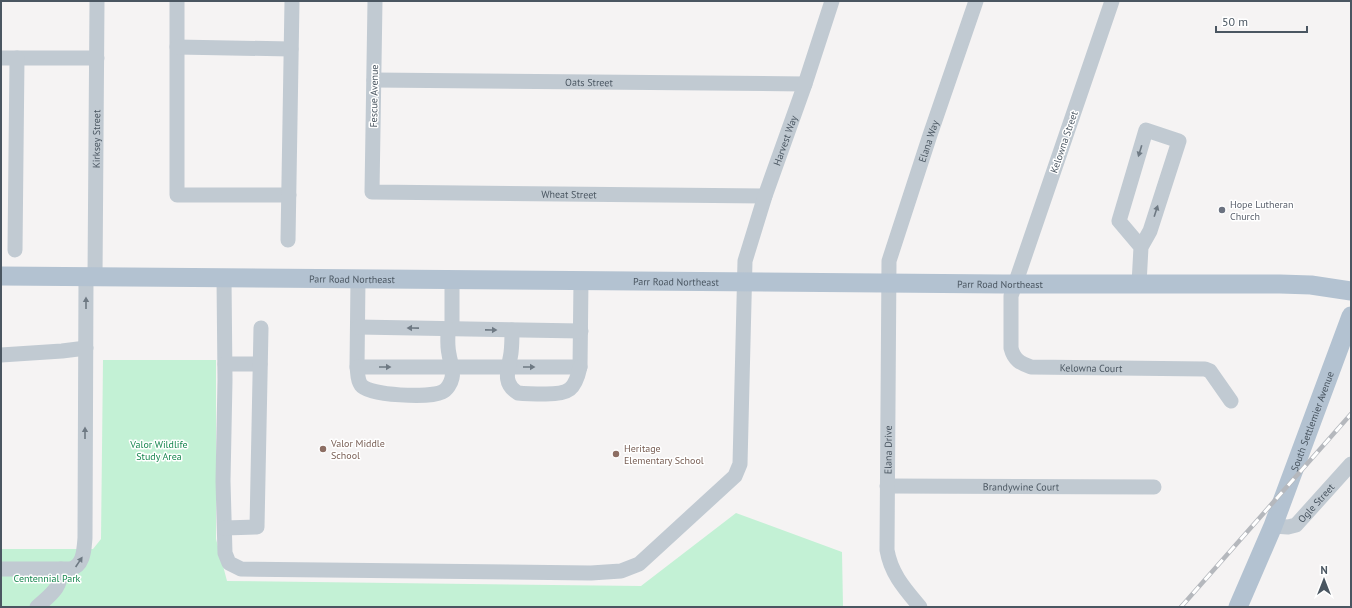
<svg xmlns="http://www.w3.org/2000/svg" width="1352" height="608" font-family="'PT Sans',sans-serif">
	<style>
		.green { fill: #c3f1d5 }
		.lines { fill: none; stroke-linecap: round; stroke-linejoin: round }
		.minor { stroke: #c1cad2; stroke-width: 15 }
		.major { stroke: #b3c2d1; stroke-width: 19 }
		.rail-casing { stroke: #b5b8bd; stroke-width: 4.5 }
		.rail { stroke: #fff; stroke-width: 3; stroke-dasharray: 9; stroke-linecap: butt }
		.oneway { fill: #6e7983 }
		.worship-dot { fill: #6b7280; stroke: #fff; stroke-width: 1.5 }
		.education-dot { fill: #8d6e63; stroke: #fff; stroke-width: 1.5 }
		.labels { text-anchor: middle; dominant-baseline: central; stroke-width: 3; stroke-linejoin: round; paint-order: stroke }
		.street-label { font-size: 10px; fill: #4a5661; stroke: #fff }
		.worship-label { font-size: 10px; fill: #5b616d; stroke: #fff; text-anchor: start }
		.education-label { font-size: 10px; fill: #785e54; stroke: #fff; text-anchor: start }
		.park-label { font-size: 10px; fill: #17864f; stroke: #fff }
	</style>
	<rect width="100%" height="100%" fill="#f5f3f3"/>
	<path class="green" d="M103,360h113v179l11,42 414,5 95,-73 106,39 1,55h-842v-58h92l8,-10z"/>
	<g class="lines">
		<g class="minor">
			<path d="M177,1v194h112"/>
			<path id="s1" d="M375,1l-3,191 393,4"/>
			<path id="s2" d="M1112,1l-101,295v52c3,12 9,15 20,19l174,2 5,2 21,30"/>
			<path d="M177,47l114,2"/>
			<path d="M1,58h96"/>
			<path id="s3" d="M374,80l431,4"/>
			<path d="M288,240l4,-239"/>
			<path d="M15,250l2,-192"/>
			<path id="s4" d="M95,277l2,-276"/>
			<path id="s5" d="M224,278l1,102 -2,101 2,72 4,10 12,6 350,4 30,-2 18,-7 96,-88 5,-12 5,-203 20,-65 40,-112 27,-83"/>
			<path d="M358,279l-1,88h223l1,-87"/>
			<path d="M1139,284l2,-37 9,-16 29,-90 -33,-11 -27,91 22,26"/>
			<path d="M358,327l223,4"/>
			<path d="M452,329v-50"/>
			<path d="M512,330c0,7 0,15 -1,23 -2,15 -10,30 7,40 9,1 18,1 28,1 23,0 29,-4 34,-27"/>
			<path d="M1,355l61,-4 24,-3"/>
			<path d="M225,364h35"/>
			<path d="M357,367c1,5 0,13 4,18 8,11 69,13 81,7 5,-2 9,-9 10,-14 2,-9 -2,-16 -3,-24 -2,-8 -1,-17 -1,-25"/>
			<path id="s6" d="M887,486l267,1"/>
			<path id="s7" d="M1273,526l15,1 8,-2 55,-61"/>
			<path d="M225,528l32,-1 4,-199"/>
			<path d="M1,569h69c14,-3 14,-20 15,-31l1,-261"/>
			<path d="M37,607c14,-13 24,-18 24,-38"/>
			<path id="s8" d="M920,607c-15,-18 -29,-33 -33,-57l2,-289 41,-126 46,-134"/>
		</g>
		<g class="major">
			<path id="s9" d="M1,276l1001,8h278l31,1 40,6"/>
			<path id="s10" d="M1238,607l35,-81 78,-210"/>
		</g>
		<defs>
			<path id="rail" d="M1181,607l170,-193"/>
		</defs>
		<use href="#rail" class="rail-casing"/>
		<use href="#rail" class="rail"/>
	</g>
	<defs><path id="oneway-solid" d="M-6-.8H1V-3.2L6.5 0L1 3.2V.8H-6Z"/></defs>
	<g class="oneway">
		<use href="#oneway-solid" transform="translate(1140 151) rotate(107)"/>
		<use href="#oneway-solid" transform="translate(1156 211) rotate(-72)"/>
		<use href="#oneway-solid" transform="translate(86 303) rotate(-90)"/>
		<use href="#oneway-solid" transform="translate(413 328) rotate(-179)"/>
		<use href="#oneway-solid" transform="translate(491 330) rotate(1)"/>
		<use href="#oneway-solid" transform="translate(385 367)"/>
		<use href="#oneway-solid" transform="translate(529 367)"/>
		<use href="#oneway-solid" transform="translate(85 433) rotate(-90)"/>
		<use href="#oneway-solid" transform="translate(79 562) rotate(-56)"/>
	</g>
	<circle class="worship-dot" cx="1222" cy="210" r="4"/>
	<g class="education-dot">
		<circle cx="323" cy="449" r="4"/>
		<circle cx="616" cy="454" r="4"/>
	</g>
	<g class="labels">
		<g class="street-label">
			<text stroke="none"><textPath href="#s3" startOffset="215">Oats Street</textPath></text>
			<text transform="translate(374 96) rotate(-89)">Fescue Avenue</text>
			<text stroke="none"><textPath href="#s4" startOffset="138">Kirksey Street</textPath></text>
			<text stroke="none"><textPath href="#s5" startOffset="1172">Harvest Way</textPath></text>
			<text stroke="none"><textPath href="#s8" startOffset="482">Elana Way</textPath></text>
			<text transform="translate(1064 142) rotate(-71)">Kelowna Street</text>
			<text stroke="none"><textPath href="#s1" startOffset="388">Wheat Street</textPath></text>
			<text stroke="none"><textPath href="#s9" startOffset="351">Parr Road Northeast</textPath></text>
			<text stroke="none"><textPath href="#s9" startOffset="675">Parr Road Northeast</textPath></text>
			<text stroke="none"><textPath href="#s9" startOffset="999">Parr Road Northeast</textPath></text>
			<text stroke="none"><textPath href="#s2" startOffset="453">Kelowna Court</textPath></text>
			<text stroke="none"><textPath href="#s10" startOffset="200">South Settlemier Avenue</textPath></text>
			<text stroke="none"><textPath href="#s8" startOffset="167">Elana Drive</textPath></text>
			<text stroke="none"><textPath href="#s6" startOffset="134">Brandywine Court</textPath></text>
			<text stroke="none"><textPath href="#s7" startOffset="53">Ogle Street</textPath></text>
		</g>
		<g class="worship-label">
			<text x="1230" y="204">Hope Lutheran<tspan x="1230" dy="12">Church</tspan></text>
		</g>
		<g class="education-label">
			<text x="331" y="443">Valor Middle<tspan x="331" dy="12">School</tspan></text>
			<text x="624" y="448">Heritage<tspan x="624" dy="12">Elementary School</tspan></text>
		</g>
		<g class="park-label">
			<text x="159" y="444">Valor Wildlife<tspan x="159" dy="12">Study Area</tspan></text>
			<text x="47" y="578">Centennial Park</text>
		</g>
	</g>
	<rect width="1352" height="608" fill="none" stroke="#4a5661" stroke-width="4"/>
	<g transform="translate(1324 580)" stroke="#ffffff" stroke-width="3" paint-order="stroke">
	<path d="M0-3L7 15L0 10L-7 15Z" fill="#4a5661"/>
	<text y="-6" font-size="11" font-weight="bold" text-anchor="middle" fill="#4a5661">N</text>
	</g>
	<path d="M1216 26v6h91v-6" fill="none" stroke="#4a5661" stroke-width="2"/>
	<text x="1222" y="26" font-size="12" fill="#4a5661" stroke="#ffffff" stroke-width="3" paint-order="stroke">50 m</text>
</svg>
